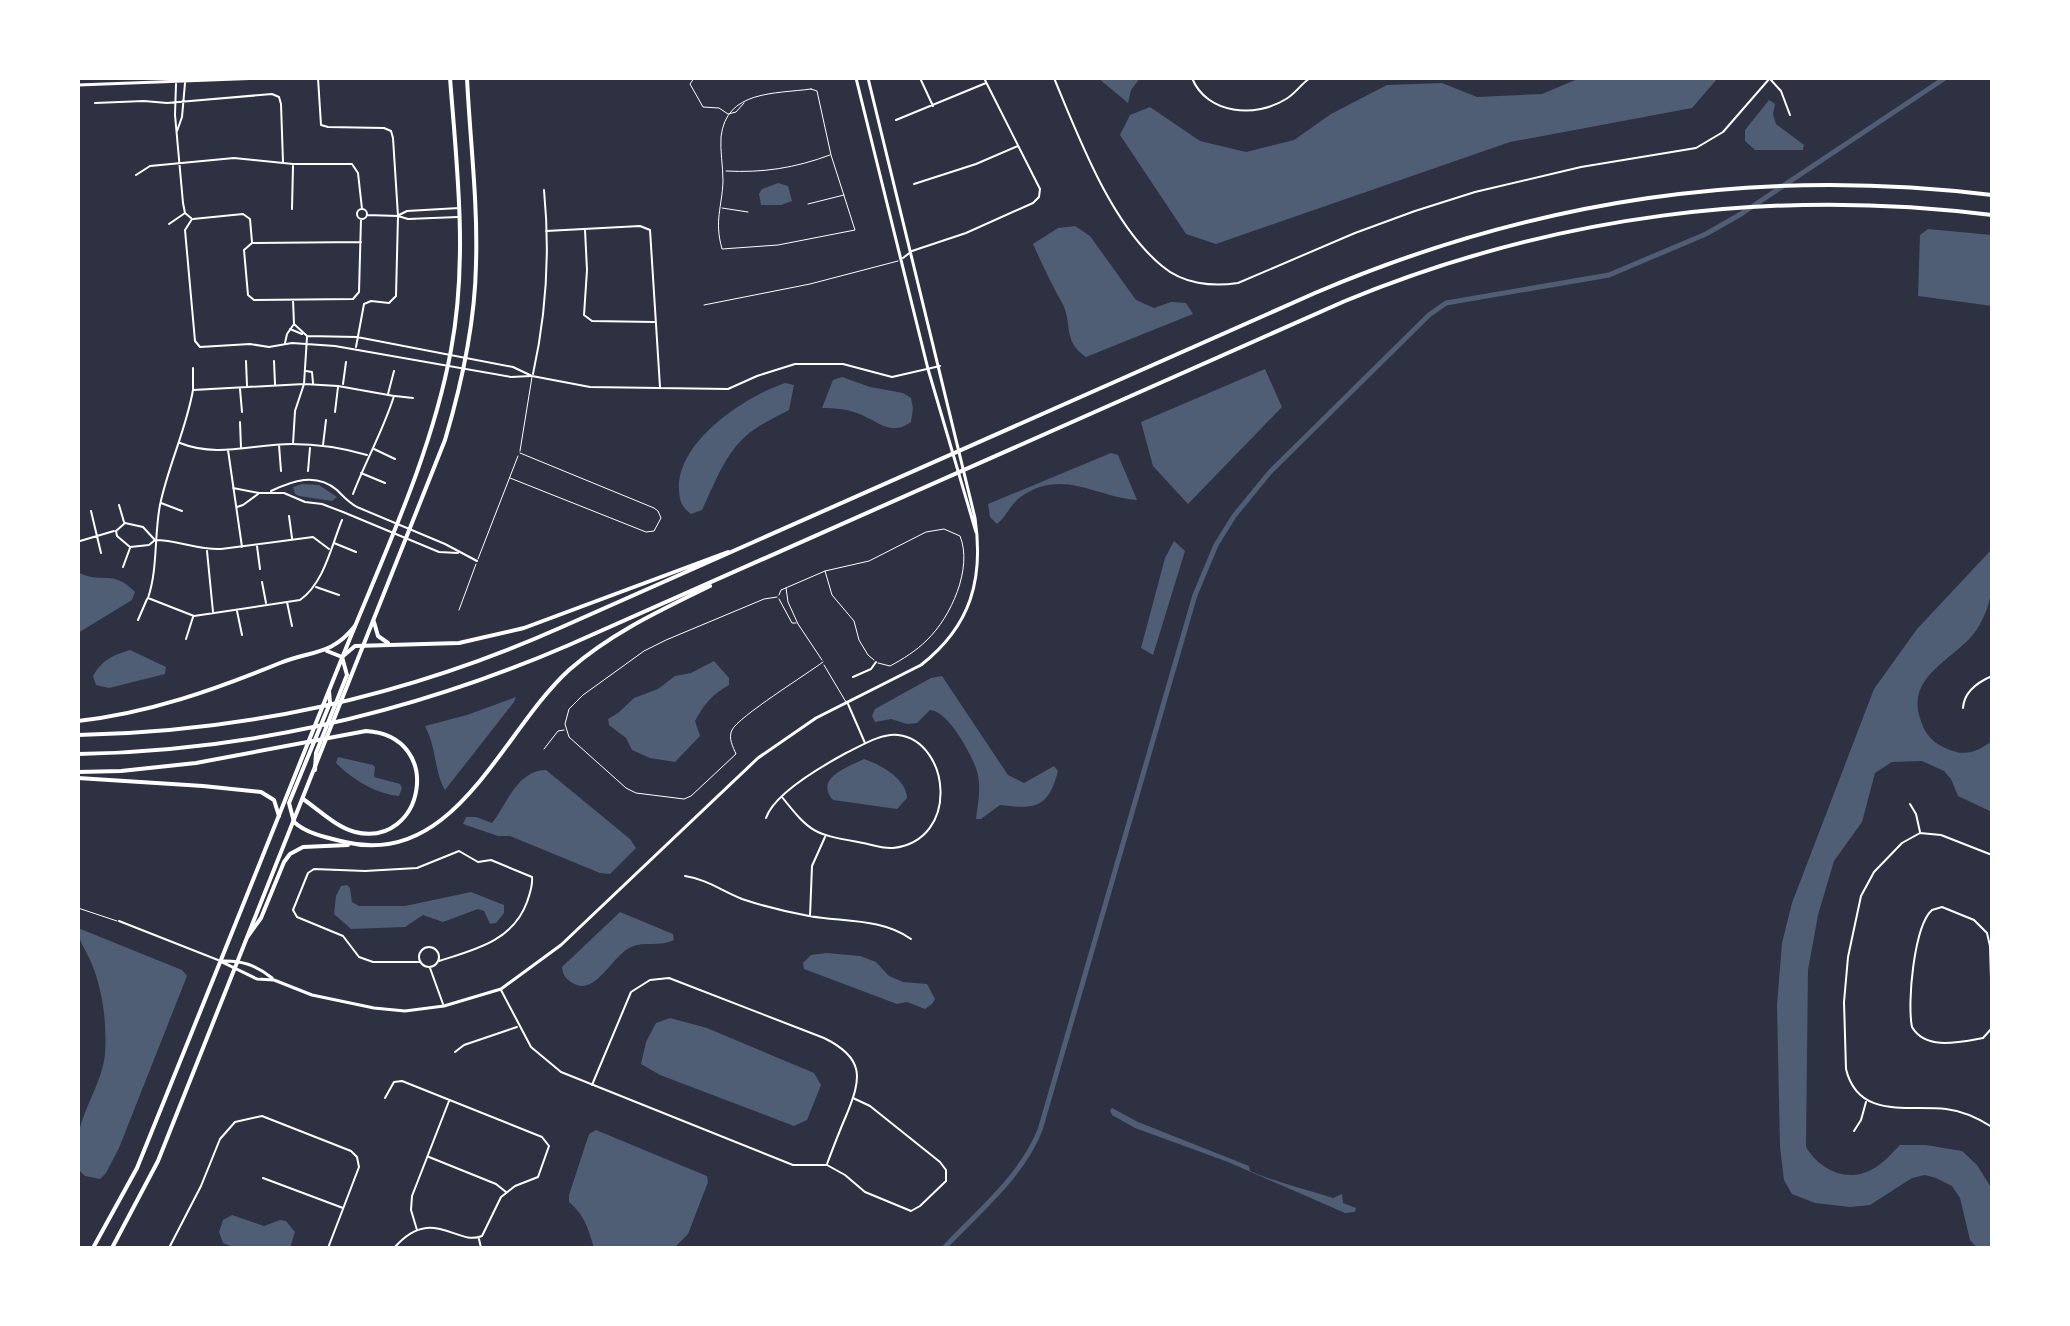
<svg xmlns="http://www.w3.org/2000/svg" width="2070" height="1326" font-family="'Open Sans',sans-serif">
	<style>
		.water { fill: #4f5d75 }
		.lines { fill: none; stroke-linecap: round; stroke-linejoin: round }
		.canal { stroke: #4f5d75; stroke-width: 5 }
		.service { stroke: #fff; stroke-width: 1 }
		.minor { stroke: #fff; stroke-width: 2 }
		.tertiary { stroke: #fff; stroke-width: 3 }
		.secondary { stroke: #fff; stroke-width: 3 }
		.trunk { stroke: #fff; stroke-width: 4 }
		.motorway { stroke: #fff; stroke-width: 4 }
	</style>
	<rect width="100%" height="100%" fill="#2d3142"/>
	<path class="water" d="M1098,78h42l-9,12 -3,13z
		M1580,78h138l-26,30 -182,34 -294,102 -30,-10 -66,-99 10,-20 20,-8 50,34 46,11 48,-12 37,-26 56,-29 55,-2 35,14 65,-3z
		M1769,100l6,4 -2,10 3,10 28,21 -1,5h-48l-10,-9v-11z
		M778,183l10,3 4,15 -11,4h-20l-2,-11 3,-5z
		M1075,226l15,10 46,64 18,8 17,-6 15,1 7,11 -107,43c-25,-17 -12,-34 -25,-56 -10,-18 -19,-37 -28,-57l25,-16z
		M1928,229l64,6v71l-74,-10 2,-61z
		M1265,369l17,38 -94,97 -35,-38 -12,-44z
		M842,377l28,10 33,6 8,5 2,10 -2,14c-19,14 -31,1 -49,-7 -13,-6 -26,-7 -40,-7l11,-28z
		M785,383l9,2 -5,25c-11,6 -24,12 -34,19 -28,18 -39,52 -53,81l-11,4c-10,-7 -12,-15 -12,-27 0,-47 67,-91 106,-104z
		M1111,453l7,2 19,45c-41,-3 -75,-32 -115,-4 -11,7 -15,20 -25,28l-7,-7 -2,-13z
		M302,484l17,1 18,12 -5,4 -33,-5 -4,-2 -2,-7z
		M1174,541l11,10 -32,104 -12,-7 24,-90z
		M1992,549c0,30 3,49 -13,77 -17,31 -74,47 -59,92 5,18 15,27 33,33 16,5 26,-1 39,-10v71l-34,-16 -7,-17 -7,-8 -22,-10 -30,1 -17,11 -13,49 -28,39 -16,54 -10,55 -2,177c13,22 40,36 65,23 11,-5 21,-17 29,-25h26l36,6 15,14 15,24v59h-15l-7,-8 -10,-42 -8,-12 -16,-8 -11,-3 -13,3 -42,27 -20,2 -35,-4 -23,-9 -8,-14 -4,-33 -3,-142 5,-62 10,-40 82,-214 43,-60z
		M78,572c21,13 34,-4 57,20l-3,8 -54,33z
		M130,650l36,17 -1,7 -56,14 -13,-3 -3,-9c9,-16 20,-21 37,-26z
		M714,661l15,17v7c-16,9 -25,19 -34,36l5,15 -25,26 -25,-4 -18,-8 -6,-12 -17,-13 -1,-6 10,-6 16,-15 24,-9 17,-13 16,-3z
		M942,676l66,99 16,8 30,-17 4,5c-10,38 -23,38 -58,34l-19,14h-5c2,-17 6,-34 0,-51 -6,-16 -28,-57 -46,-58l-13,13 -10,1 -16,-5 -16,3 -3,-6 3,-7 56,-31z
		M516,697l-2,5 -69,88c-11,-19 -8,-41 -20,-64l42,-11z
		M338,757l35,8 2,2 -1,10 26,7 2,4 -3,8c-23,-2 -47,-17 -63,-33z
		M864,759c17,6 42,19 43,39l-10,11 -64,-9c-19,-21 14,-33 31,-41z
		M546,770l84,69 6,9 -26,26 -10,-1 -90,-37h-12l-35,-12 3,-7h10l16,6c16,-21 25,-52 54,-53z
		M347,885l3,3 2,14 7,4h46l66,-14 33,13v8l-8,10 -6,1 -6,-13 -6,-2 -35,13 -20,-7 -18,12 -54,2 -17,-15 2,-18 5,-10z
		M620,912l53,22 1,6c-13,7 -30,1 -43,7 -20,9 -36,52 -60,35 -6,-4 -8,-7 -9,-15z
		M78,928l104,42 5,6 -68,172 -13,25 -6,6 -15,-3 -7,-7c0,-11 -2,-26 1,-37 6,-27 23,-50 26,-78 2,-30 -2,-64 -14,-92 -5,-13 -13,-20 -13,-34z
		M827,953l33,3 16,6 13,14 14,6 24,2 8,15 -3,5 -7,5 -18,-7 -10,2 -93,-35 -1,-6 8,-8z
		M670,1018l37,10 107,45 7,12 -14,35 -13,6 -134,-51 -19,-11 5,-22 10,-19z
		M1112,1108l26,14 111,44 1,5c27,12 55,18 83,27l9,-4 1,9 13,5 -1,4 -10,1 -117,-51 -93,-34 -23,-13 -2,-5z
		M596,1130l111,46 1,6 -20,52 -14,14h-80c-6,-20 -9,-32 -25,-46v-7l20,-61z
		M232,1215l32,11 16,-6 6,1 9,11 -5,16h-55l-12,-5 -4,-11 4,-12z"/>
	<g class="lines">
		<path class="canal" d="M944,1248c35,-37 77,-71 96,-118l155,-535 21,-50 18,-29 36,-44 159,-157 17,-12 163,-28 97,-41 35,-20 204,-136"/>
		<path class="service" d="M694,78l-4,6 13,23 16,1 9,6 8,-2 8,-9
			M811,89l6,2 14,64 24,75 -77,15 -56,4c-8,-29 0,-41 1,-68 0,-15 -3,-30 -2,-44 5,-47 54,-43 90,-48z
			M726,171c37,2 69,-3 104,-16
			M808,204l36,-9
			M722,208l26,4
			M704,305l106,-21 88,-23
			M520,451l12,-74
			M510,478l136,54 8,-1 7,-13 -3,-7 -4,-3 -134,-55
			M478,559l40,-103
			M825,571l7,24 22,26 5,19 9,15 6,5
			M786,588l2,14 10,22 24,36
			M779,595l2,-5 44,-19 44,-10 57,-29 18,-3 16,7c13,32 -9,81 -33,104 -11,11 -24,19 -37,26l-12,-3
			M777,597l-13,2 -98,41 -22,11 -61,44 -14,14 -4,15 4,13 57,51 10,5 48,6 7,-3 45,-42c-3,-7 -8,-16 -4,-24 6,-13 75,-56 91,-68
			M779,599l13,24h4
			M459,610l17,-46
			M824,665l22,37
			M544,749l14,-18 6,-1
			M78,908l39,13"/>
		<path class="minor" d="M318,78l3,47 7,2 56,1 7,3 2,7 5,78 -2,80 -7,7 -18,-2 -7,3 -8,43
			M920,78l13,28
			M1054,78c25,60 57,146 108,188 21,18 50,21 76,17l117,-50 60,-22 60,-19 106,-25 115,-19 27,-16 47,-54
			M1192,78c15,37 64,40 94,21 9,-5 15,-15 24,-21
			M1771,80l10,11 9,24
			M176,84l-1,31 8,88 2,10 6,5
			M95,103l49,-2 23,2 105,-9 7,3 2,7 2,58
			M896,120l90,-37
			M177,131l5,-14 3,-34
			M136,175l14,-9 84,-8 59,6h59l6,9 4,36
			M914,184l62,-20 42,-18
			M292,209l1,-43
			M357 214a5 5 0 1 1 10 0a5 5 0 1 1-10 0Z
			M367,215l31,1 10,3 50,-2
			M399,215l8,-4 52,-3
			M192,219l-7,11 10,111 5,6 50,-3 19,3 23,-4 43,3 176,31 20,-1
			M193,219l50,-5 7,5 2,23
			M169,224l16,-11
			M585,230l2,40 -3,45 8,6 62,1
			M546,231l94,-5 10,4 10,157
			M361,242l-109,1 -8,7 4,45 6,5 99,-1 6,-7 2,-73
			M903,258l9,-7 54,-18 67,-30 6,-6 1,-8 -56,-111
			M293,300l1,24
			M294,324l13,12 50,1 156,30 19,9 58,11 138,2 29,-13 38,-12h48l49,13 48,-11
			M290,329l12,5
			M285,343l2,-9 7,-10
			M246,361l1,25
			M274,361l1,23
			M306,371l6,1 1,11
			M533,374c13,-59 17,-123 11,-184
			M343,384l3,-22
			M193,389v-21
			M240,389l2,23
			M388,394l6,-23
			M395,396l18,2
			M335,412l3,-25
			M240,422l1,26
			M180,443c37,15 73,1 112,1 26,0 51,4 75,11
			M293,444l2,-33 9,-27 3,-47
			M279,445l2,26
			M323,445l3,-25
			M374,449l21,10
			M228,450l14,97
			M308,471l2,-23
			M361,473l24,10
			M233,488l26,5h25l21,9 17,2 21,8 96,40 19,1
			M271,491c21,-10 45,-19 66,-1 7,7 11,12 20,17l88,37 32,17
			M161,503l21,8
			M119,505l5,17
			M237,507l6,-2 15,-11
			M91,511l10,42
			M289,516l3,22
			M342,520c-11,27 -18,63 -42,80l-106,16 -46,-18c10,-30 6,-62 12,-93 8,-39 26,-75 33,-115l111,-6 34,2 56,10c-11,35 -28,64 -41,98
			M154,539l-11,-12 -18,-4 -9,8 1,5 13,11 19,-2 6,-5c22,0 43,10 66,9l92,-12 16,12
			M80,541l34,-10
			M334,543l22,9
			M257,546l3,23
			M207,551l6,61
			M123,567l7,-19
			M262,582l4,21
			M316,587l23,8
			M287,602l5,24
			M237,611l5,24
			M138,620l9,-21
			M186,639l7,-22
			M853,677l18,-8 5,-7
			M848,704l17,39
			M1963,708c1,-16 15,-26 29,-32
			M1910,804l6,10 4,18
			M766,818c8,-24 58,-53 80,-65 15,-7 35,-20 52,-18 52,6 63,105 -5,113 -9,1 -21,-3 -30,-5 -48,-9 -51,-8 -81,-46
			M1992,855l-51,-20 -21,-2 -18,10 -28,29 -13,24 -13,61 -4,45 2,67c12,50 61,36 100,40 17,2 32,9 46,18
			M685,876c21,3 37,15 57,23 21,7 45,13 67,17 33,6 73,2 102,23
			M810,916l2,-50 13,-29
			M119,921l99,39
			M419 957a10 10 0 1 1 20 0a10 10 0 1 1-20 0Z
			M420,962h-47l-14,-5 -16,-21 -46,-19 -4,-7 15,-37 6,-4 51,2 52,-3 42,-17 19,11 13,-2 41,17c1,9 -2,16 -5,25 -14,39 -53,48 -88,59
			M430,968l13,36
			M501,990l30,57 30,25 232,93h34l18,10 20,17 46,19 9,-5 26,-25v-11l-6,-8 -70,-56 -17,-8
			M1992,1012l-2,-66 -3,-13 -13,-13 -32,-13 -10,3c-18,16 -25,93 -20,117 14,24 48,15 71,11l9,-10
			M455,1052l9,-7 53,-18
			M592,1085l39,-93 19,-12 19,-2 155,60c41,20 38,40 22,78 -7,16 -13,32 -19,48
			M385,1098l9,-16 8,-1 140,56 7,9 -11,31 -23,9 -14,11 -19,39c-25,11 -50,-32 -88,12
			M1854,1131l7,-11 5,-18
			M429,1157l67,27 10,8
			M263,1178l80,30
			M417,1230l-6,-20 1,-14 37,-95
			M479,1239l2,9
			M169,1248l32,-62 19,-47 15,-17 27,-6 89,35 6,6 2,10 -31,81"/>
		<path class="tertiary" d="M856,78l72,291 48,163
			M221,961c20,-1 35,4 51,17
			M222,962l35,17 17,1 38,15 62,13 31,3 39,-5 57,-17 60,-44 197,-187 58,-40 105,-53c50,-39 63,-86 54,-147l-107,-440"/>
		<path class="secondary" d="M78,85l183,-7"/>
		<path class="trunk" d="M93,1248l44,-80c68,-168 136,-337 203,-505 41,-103 91,-205 111,-313 17,-90 6,-182 -1,-272
			M112,1248l46,-87 287,-721c17,-57 30,-116 31,-176 2,-62 -6,-124 -9,-186"/>
		<path class="motorway" d="M374,622l4,14 10,7
			M342,657l13,-11 104,-3 65,-15 204,-76
			M329,691l1,12 -41,100 5,19c13,12 34,16 51,20 110,27 157,-111 224,-172 42,-37 92,-60 141,-84
			M78,721c71,-8 136,-31 202,-58 32,-13 51,-7 75,-37
			M78,735c168,-3 331,-40 484,-108l753,-334c218,-93 441,-127 677,-98
			M78,754c170,-3 336,-42 491,-109l776,-344c206,-85 425,-114 647,-86
			M315,770l1,-17 31,-78 -5,-18 -15,-6
			M78,772l43,-1 75,-8 170,-32c80,5 58,118 -11,101 -19,-5 -36,-22 -52,-33
			M78,778l125,8 58,6 13,8 5,16
			M248,936l13,-18 23,-56 6,-8 13,-7 45,-2"/>
	</g>
	<rect width="2070" height="1326" fill="none" stroke="#ffffff" stroke-width="160"/>
</svg>
